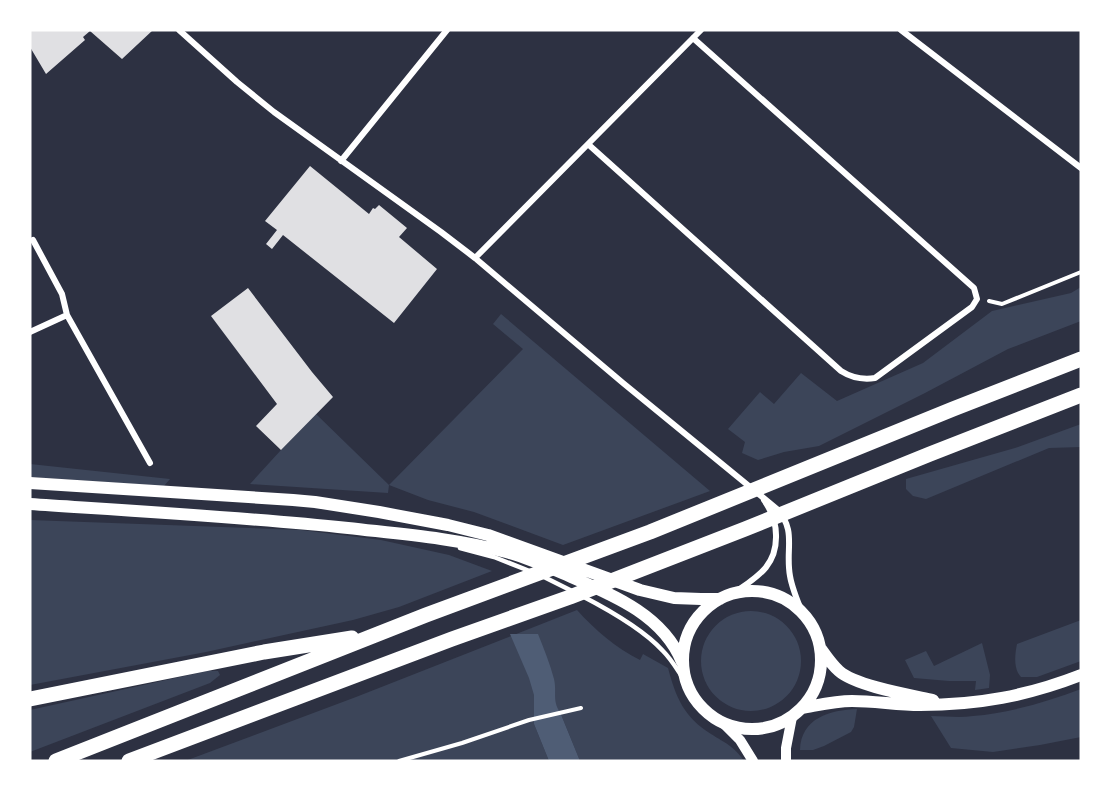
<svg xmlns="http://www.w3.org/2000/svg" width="1111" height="791" font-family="Spectral,serif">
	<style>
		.green { fill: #3c4559 }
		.water { fill: #4f5d75 }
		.building { fill: #e0e0e3 }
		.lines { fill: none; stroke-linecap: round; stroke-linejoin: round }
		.path { stroke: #fff; stroke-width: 4 }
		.service { stroke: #fff; stroke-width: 4.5 }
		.minor { stroke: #fff; stroke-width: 6 }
		.tertiary { stroke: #fff; stroke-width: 10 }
		.secondary { stroke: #fff; stroke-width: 12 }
		.primary { stroke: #fff; stroke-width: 15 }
	</style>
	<rect width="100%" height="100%" fill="#2d3142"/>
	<path class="green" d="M1081,287v34l-73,28 -83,44 -106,53 -35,6 -26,8 -16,-7 3,-11 -17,-13 32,-37 14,12 27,-31 36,28 86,-38 69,-52 79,-18z
		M501,314l209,177 -147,54 -89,-33 -46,-12 -39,-15 -1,8 -138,-9 31,-34 35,-36 73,71 134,-136 -30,-25z
		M1081,424v23l-32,1 -123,51 -13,-3 -7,-7v-10l109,-31z
		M30,464l140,15 -6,7 -134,-9z
		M30,520l271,10 80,10 68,15 43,16 -93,36 -46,13 -147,32 -176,33z
		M577,610c18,20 39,38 63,50l3,-6 25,14c8,30 16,49 43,66 14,9 23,12 33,27h-164l-20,-49 -26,12 15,37h-364l171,-64z
		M701 661a50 50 0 1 1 100 0a50 50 0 1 1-100 0Z
		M1081,620v41l-44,16h-16c-8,-8 -6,-23 -4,-33z
		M982,643l8,32 -1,13 -14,2 1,-9h-27l-35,-3 -9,-18 21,-9 8,15z
		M207,671h11l2,4 -10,8 -180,69v-42z
		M1081,689v48l-41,8 -47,7 -42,-4 -20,-32c14,0 28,2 42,0 36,-3 74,-14 108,-27z
		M857,709l-3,18 -3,5 -27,14 -11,4h-13c1,-32 30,-40 57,-41z"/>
	<path class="water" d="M510,634h28c6,15 12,30 16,45 3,13 -2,22 6,33l20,49h-31l-15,-37v-29l-5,-17z"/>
	<path class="building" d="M30,30h123l-31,29 -32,-28 -7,6 2,3 -39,34 -16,-27z
		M310,166l59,48 4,-6 2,1 4,-4 28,23 -8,9 38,32 -43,54 -111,-88 -11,14 -6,-5 11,-14 -12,-9z
		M248,288l64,84 21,25 -52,53 -25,-24 21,-22 -66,-88z"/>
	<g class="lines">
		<path class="path" d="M989,301l13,3 79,-32
			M399,761l63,-18 67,-23 52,-12"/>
		<path class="service" d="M460,548l34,9 38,15
			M542,576l30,15
			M582,596c27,14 61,33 81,55 9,9 15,20 22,30"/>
		<path class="minor" d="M179,30l58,52 37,30 167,120 34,26 148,125 154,126c20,22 8,40 13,67 2,12 7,24 12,36
			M901,30l180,138
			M589,145l252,226c11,7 21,9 34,7l97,-71 5,-8 -3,-11 -281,-250
			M341,161l106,-131
			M33,240l29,54 5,21 83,148
			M475,258l226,-228
			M30,332l37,-17
			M734,593c23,-16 43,-27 42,-58 0,-12 -5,-25 -12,-35"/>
		<path class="tertiary" d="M725,725l15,15 13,21
			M786,761v-13l6,-31"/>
		<path class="secondary" d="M30,483l263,17 22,2 64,10 69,13 40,10 152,55 34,8 27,1h19
			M30,504c106,7 212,13 318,24 52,6 106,10 158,24 22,6 42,15 63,24 44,19 94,39 113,86
			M683 660a69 69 0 1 1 138 0a69 69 0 1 1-138 0Z
			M821,649c5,7 11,16 18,22 17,15 71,24 94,29
			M802,708c17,-3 33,-7 50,-7 23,0 45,4 68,4 58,0 107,-9 161,-30"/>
		<path class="primary" d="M30,699l234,-47 88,-14
			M56,761l370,-146 224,-83 303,-123 128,-50
			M129,761l323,-122 118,-42 175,-68 185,-75 151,-59"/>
	</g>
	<rect width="1111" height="791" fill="none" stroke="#ffffff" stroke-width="63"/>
</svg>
